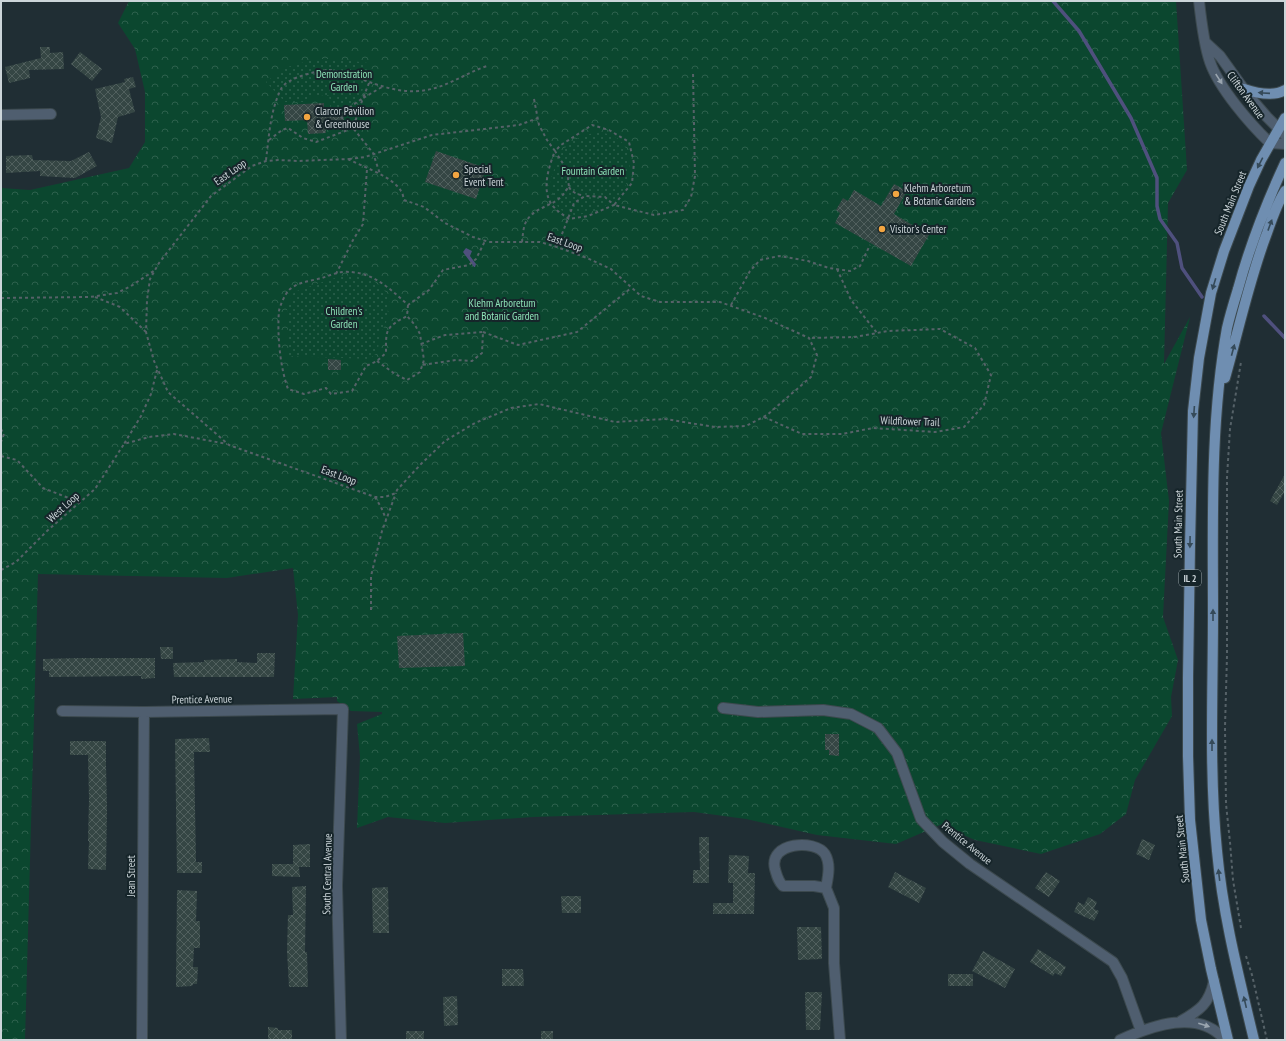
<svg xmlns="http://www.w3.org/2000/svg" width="1286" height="1041" font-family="'PT Sans Narrow',sans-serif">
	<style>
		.forest { fill: url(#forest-crowns) }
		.garden { fill: url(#garden-dots) }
		.water { fill: #4f507e }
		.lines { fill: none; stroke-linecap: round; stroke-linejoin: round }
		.stream { stroke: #4f507e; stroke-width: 3.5 }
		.building { fill: url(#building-cross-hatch) }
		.minor-casing { stroke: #3c494e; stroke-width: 12 }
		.major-casing { stroke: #3c494e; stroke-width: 12 }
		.path { stroke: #566268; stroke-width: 2; stroke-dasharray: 3 3; stroke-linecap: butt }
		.minor { stroke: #4f5e6f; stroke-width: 10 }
		.major { stroke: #6f8eb1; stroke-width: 10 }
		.oneway { fill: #9aa5af }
		.oneway2 { fill: #354a59 }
		.poi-dot { fill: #f2a541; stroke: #16252a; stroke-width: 1.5 }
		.labels { text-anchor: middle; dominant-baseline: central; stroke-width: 4; stroke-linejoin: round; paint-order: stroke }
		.shield { fill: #16252a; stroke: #95a0a4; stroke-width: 1 }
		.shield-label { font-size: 10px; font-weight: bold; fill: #ccd5d9 }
		.park-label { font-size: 11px; fill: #8de3b7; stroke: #16252a }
		.street-label { font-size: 11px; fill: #ccd5d9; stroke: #16252a }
		.poi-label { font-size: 11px; fill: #ccd5d9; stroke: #16252a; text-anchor: start }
	</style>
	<defs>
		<pattern id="forest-crowns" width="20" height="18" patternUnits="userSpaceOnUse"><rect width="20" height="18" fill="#0b472f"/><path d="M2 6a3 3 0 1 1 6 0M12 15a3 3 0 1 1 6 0" fill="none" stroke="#2d614d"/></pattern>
		<pattern id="garden-dots" width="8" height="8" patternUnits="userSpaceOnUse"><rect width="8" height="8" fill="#0b472f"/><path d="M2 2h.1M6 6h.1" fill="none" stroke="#2d614d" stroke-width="1.8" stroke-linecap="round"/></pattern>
		<pattern id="building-cross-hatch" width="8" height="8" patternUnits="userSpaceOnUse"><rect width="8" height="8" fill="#354644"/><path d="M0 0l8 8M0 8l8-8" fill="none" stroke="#51605e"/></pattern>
	</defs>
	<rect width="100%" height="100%" fill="#202e34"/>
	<path class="forest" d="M129,1h1047l11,169 -19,33 -4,161 26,-47 -29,116 8,68 -6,116 15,43 -7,37 1,19 -37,64 -9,34 -26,20 -59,20 -66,-14 -35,-15 -44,19 -79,-9 -71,-16 -52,-7 -161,5 -88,6 -57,-6 -31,11 3,-71 -3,-33 25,-10v-2l-31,-1 -14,-10v-4l-44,2 5,-84 -5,-47 -66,10 -189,-4 -13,466h-24v-852l29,2 99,-22 16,-26v-50l-10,-43 -17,-26z"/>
	<path class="garden" d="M315,59h21l32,4c-2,9 -3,20 -6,29 -4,10 -20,19 -31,20l-2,-17 -20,2v5h-24l-19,-20 18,-14z
		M602,132c3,2 8,2 11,4 21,9 20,42 8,57 -8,9 -21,17 -32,19 -5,1 -11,4 -15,3 -5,-1 -10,-4 -15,-6 -4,-9 -9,-19 -8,-30 2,-7 9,-26 14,-31 9,-10 24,-15 37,-16z
		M351,275l24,7 15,14 -4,27 -7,14 -1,15 -9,7 -80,-3 -2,-49 7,-15 37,-13z"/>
	<path class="water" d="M466,248l6,3 -2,5 6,8 -1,3h-1l-11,-15z"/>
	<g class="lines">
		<path class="stream" d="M1053,1l26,30 52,87 26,60v28l3,13 17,24 5,25 20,29
			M1264,316l21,22"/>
	</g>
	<path class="building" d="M40,47h10v6l13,-1 1,17 -35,1 1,8 -21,5 -4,-16 36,-9z
		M80,52l22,17 -10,12 -21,-17z
		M133,77l3,10 -7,2 6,23 -17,5 -6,26 -16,-5 5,-21 -6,-28 30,-7 -1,-3z
		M324,103v11l19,-1 1,8 -19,1 1,11 -18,1 -1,-14 -22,1 -1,-16z
		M436,151l50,17 -10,31 -51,-17z
		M89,152l8,14 -22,12 -35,-2v-5l-34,2v-17l26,-1 1,5 38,1z
		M894,184l13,7 -13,23 35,21 -18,31 -76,-43 5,-10 -4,-3 7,-12 5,3 6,-11 27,16z
		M328,359l13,1v10h-13z
		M1285,474v17l-8,14 -7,-4z
		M463,633l2,33 -66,2 -2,-32z
		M160,647h13v12h-12z
		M257,653h18l-1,24h-100l-1,-14 31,-1v-2l33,-1v3l20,1z
		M78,658h77v20l-14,1v-3l-92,1v-6h-6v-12z
		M825,734h14v22l-10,-1v-5h-4z
		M209,738l1,14h-16l2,110h6v11h-25l-2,-134z
		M70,741h36v24l1,43 -1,62 -18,-1 1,-28h-1l1,-42 -1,-44h-18z
		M699,837h10v46h-16v-13h7z
		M1142,839l13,6 -6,15 -13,-6z
		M310,844v23h-11l1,10 -28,-1v-12h21v-19z
		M729,855l20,1 -1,17h7l-1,41h-41v-11h20v-20h-5z
		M895,872l31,16 -7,15 -31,-16z
		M1046,872l14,9 -11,16 -14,-9z
		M306,886l-1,66h2l1,35h-19l-2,-36 1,-36h5l-1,-28z
		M388,887l1,46h-16l-1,-45z
		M177,890l20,1 -1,30h4v27h-6l-1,19h5l-1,17h-4l-1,2 -16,1z
		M561,896h20v17h-19z
		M1088,897l9,5 -3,7 5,2 -5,10 -20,-9 4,-10 6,3z
		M797,927h24l1,32 -24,1z
		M1038,949l28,18 -5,9 -6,-3 -2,3 -23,-14z
		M983,951l32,18 -10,19 -33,-17z
		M502,969h21l1,17h-22z
		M948,974h25v12h-25z
		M805,992h17l-2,38h-14z
		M457,996l1,29 -14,1 -1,-29z
		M268,1027l10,1v2h14v10h-24z
		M406,1031h18v9h-18z
		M541,1031h12v9h-12z"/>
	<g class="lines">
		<defs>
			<path id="minor" d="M1199,1c2,18 5,44 11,61 9,26 40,62 60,81l15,1
				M1206,43l14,13 28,39 19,22 18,18
				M1,115l50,-1
				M723,708l35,4 65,-2 28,4 27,14 19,25 24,66 22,23 27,22 143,98 9,16 19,53
				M62,711l82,1 199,-3 -6,177 4,154
				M826,888c2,-11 5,-24 -1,-34 -10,-15 -57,-12 -50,15 2,7 3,12 8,17h31l12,2 8,20v55l6,77
				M1181,1021c19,-11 28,-17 33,-40
				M142,1040l2,-328
				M1120,1040c31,-14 79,-32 105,0"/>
			<path id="major" d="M1244,89c12,4 29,8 41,1
				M1225,378c14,-49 24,-98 42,-145 5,-14 10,-30 18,-42
				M1228,1040l-17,-71 -10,-49 -11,-100 -2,-64v-79l2,-131 3,-135 6,-53 12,-65 13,-42 25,-65 12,-26 24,-42
				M1254,1040c-15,-63 -31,-124 -37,-189 -8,-79 -4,-158 -4,-237 0,-95 -3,-192 14,-286 3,-13 7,-26 11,-39 12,-44 28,-85 47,-126"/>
		</defs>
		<use href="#minor" class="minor-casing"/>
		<use href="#major" class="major-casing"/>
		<path class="path" d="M369,83l-6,15 -24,17 14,13 20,25 7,21
			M534,99l5,26 8,15 8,11 6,-6 31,-20 17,5 20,12 5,21 -2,20 -18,22 40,10 29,-5 8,-13 4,-21 -2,-104
			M269,140l13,-10 6,-2 15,10 13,4 37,-14 10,-30 19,-11
			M348,159c15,8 44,17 53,32 2,2 2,6 3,9l20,7 21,16 28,14 16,5h51l17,5 30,11 24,11 30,27 19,6h60l45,16 44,20 8,17 -6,22 -44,38 -21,11 -31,1 -50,-8 -50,3 -76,-18 -28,4 -36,15 -30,18 -24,23 -24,26 -1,3 -11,4h-10l-146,-52 -61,-53 -14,-31 -8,-29 1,-32 3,-21 9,-16 52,-67 41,-30 14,-5 12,-1 21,1z
			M349,159l16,-2 67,-22 87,-10 19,-7
			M266,160c3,-23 4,-49 15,-71 5,-11 35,-18 47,-19 7,0 16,4 23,6 23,7 44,17 68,15 26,-2 44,-17 68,-25
			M569,187c3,6 9,7 15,9
			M522,242c1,-7 1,-16 5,-22 9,-13 23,-13 34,-23 3,-3 5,-7 8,-10l-2,-17 -12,-19c-6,15 -14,39 -3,54 5,6 11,10 17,14l19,-3 26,-11 -9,-8 -20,-1 -11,7 -17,44
			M837,269l14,31 26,33
			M336,274l17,-34 10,-16 4,-55
			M95,297l25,10 26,25
			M1,298l89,-1 27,-4 14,-7 24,-16
			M408,305l-1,11c-22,12 -21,13 -21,37l-9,8 -11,5 -14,25 -21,3 -5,-6 -22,6 -16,-5c-8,-22 -11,-55 -9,-78 1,-6 6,-16 9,-20 8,-9 23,-10 34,-13 6,-2 13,-5 20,-6 29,-2 46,15 66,33l21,-15 14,-20 26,-5 7,-6 9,-18
			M731,305l19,-34 10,-11 19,-4 29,5 21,7 21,3 10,-5 10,-21
			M483,332l35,13 59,-13 54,-44
			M421,344l24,-9 38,-3 -1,21 -10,8 -16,-1 -34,5
			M377,361l18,13 12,6 13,-8 4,-12 -4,-26 -5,-9 -8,-9
			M157,370l-6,24 -10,22 -17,28 25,-7 25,-3 53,10
			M764,417l38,17h40l31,-6 62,4 29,-5 20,-22 7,-30 -16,-27 -35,-19 -52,2 -33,6 -46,1
			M1,429l3,5 -3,8
			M1,456l16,4 26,28 36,14
			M375,497l6,10 5,12
			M1,570l15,-8 31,-31 48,-42 29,-45
			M371,610v-34l11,-45 14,-38
			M1241,928l-8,-48 -3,-38 -4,-38 -1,-77 2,-71v-179l3,-48 11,-67
			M1246,956l6,19 15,65"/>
		<use href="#minor" class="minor"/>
		<use href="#major" class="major"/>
	</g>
	<defs><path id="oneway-solid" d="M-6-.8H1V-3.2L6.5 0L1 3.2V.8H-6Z"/></defs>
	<g class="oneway">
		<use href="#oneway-solid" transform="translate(1219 79) rotate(57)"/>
		<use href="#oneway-solid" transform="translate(1204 1025) rotate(18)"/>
	</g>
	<g class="oneway2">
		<use href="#oneway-solid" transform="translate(1264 93) rotate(-176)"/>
		<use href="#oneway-solid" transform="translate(1260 163) rotate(117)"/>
		<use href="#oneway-solid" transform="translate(1270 225) rotate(-70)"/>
		<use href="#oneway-solid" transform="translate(1214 284) rotate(107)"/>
		<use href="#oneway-solid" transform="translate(1233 350) rotate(-75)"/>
		<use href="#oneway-solid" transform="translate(1194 412) rotate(94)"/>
		<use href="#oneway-solid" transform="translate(1190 542) rotate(91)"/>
		<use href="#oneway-solid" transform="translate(1213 615) rotate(-90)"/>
		<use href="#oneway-solid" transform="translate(1212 745) rotate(-90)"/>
		<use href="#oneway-solid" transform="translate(1219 875) rotate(-97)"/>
		<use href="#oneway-solid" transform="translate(1245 1002) rotate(-103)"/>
	</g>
	<g class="poi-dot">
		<circle cx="307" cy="117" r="4"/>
		<circle cx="456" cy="175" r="4"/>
		<circle cx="896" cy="194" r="4"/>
		<circle cx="882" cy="229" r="4"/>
	</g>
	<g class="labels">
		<rect class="shield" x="1179" y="570" width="22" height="16" rx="3"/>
		<g class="shield-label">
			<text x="1190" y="578">IL 2</text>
		</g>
		<g class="park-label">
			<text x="344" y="74">Demonstration<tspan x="344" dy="13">Garden</tspan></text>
			<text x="593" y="171">Fountain Garden</text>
			<text x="502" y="303">Klehm Arboretum<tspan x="502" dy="13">and Botanic Garden</tspan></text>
			<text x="344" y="311">Children's<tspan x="344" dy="13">Garden</tspan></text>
		</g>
		<g class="street-label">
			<text transform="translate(1246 95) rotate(54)">Clifton Avenue</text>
			<text transform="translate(230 172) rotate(-35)">East Loop</text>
			<text transform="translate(1230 203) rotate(-68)">South Main Street</text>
			<text transform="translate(565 242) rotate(19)">East Loop</text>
			<text transform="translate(910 421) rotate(2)">Wildflower Trail</text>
			<text transform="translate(339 475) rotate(20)">East Loop</text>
			<text transform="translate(63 507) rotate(-42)">West Loop</text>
			<text transform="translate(1178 524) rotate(-89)">South Main Street</text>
			<text transform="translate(202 699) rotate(-1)">Prentice Avenue</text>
			<text transform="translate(967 843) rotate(39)">Prentice Avenue</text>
			<text transform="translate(1182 849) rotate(-96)">South Main Street</text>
			<text transform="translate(327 874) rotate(-89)">South Central Avenue</text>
			<text transform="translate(131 876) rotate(-90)">Jean Street</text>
		</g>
		<g class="poi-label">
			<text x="315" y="111">Clarcor Pavilion<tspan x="315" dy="13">&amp; Greenhouse</tspan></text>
			<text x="464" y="169">Special<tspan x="464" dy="13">Event Tent</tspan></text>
			<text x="904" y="188">Klehm Arboretum<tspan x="904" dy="13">&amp; Botanic Gardens</tspan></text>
			<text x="890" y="229">Visitor's Center</text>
		</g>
	</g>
	<rect width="1286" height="1041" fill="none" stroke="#ccd5d9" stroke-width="4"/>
</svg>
